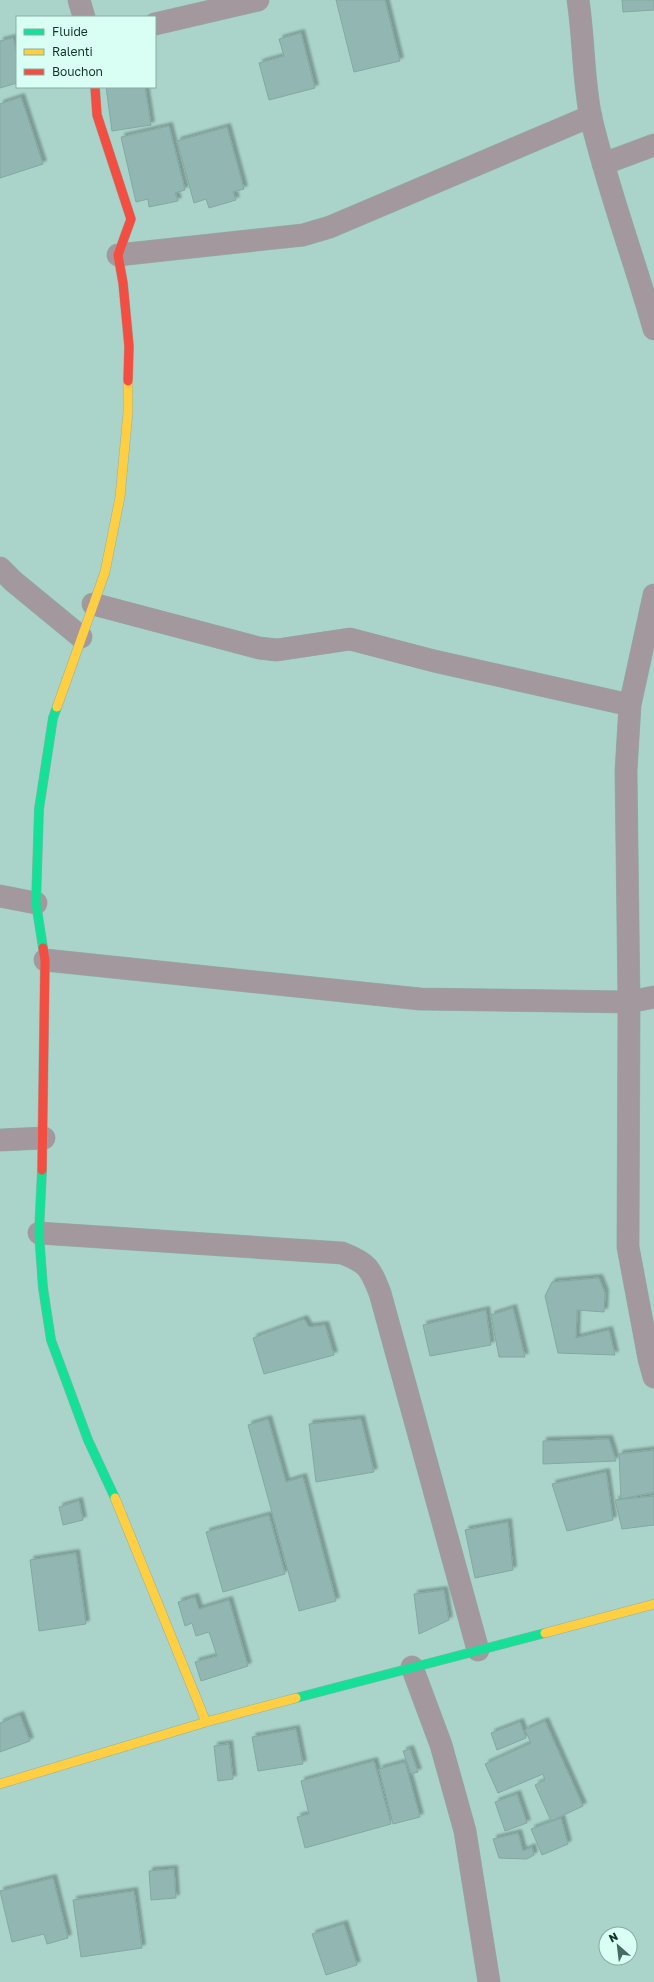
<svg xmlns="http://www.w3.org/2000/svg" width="654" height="1982" font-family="'Golos Text',sans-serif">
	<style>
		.building { fill: #92b6b1; stroke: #84a7a2; filter: url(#shadow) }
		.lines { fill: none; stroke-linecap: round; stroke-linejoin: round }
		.street-casing { stroke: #8fb1a9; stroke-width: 23 }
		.fast-casing { stroke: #8fb1a9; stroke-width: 10 }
		.slow-casing { stroke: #8fb1a9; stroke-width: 10 }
		.jam-casing { stroke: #8fb1a9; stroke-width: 10 }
		.street { stroke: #a3989d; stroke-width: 22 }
		.fast { stroke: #16e098; stroke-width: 9 }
		.slow { stroke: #ffcf43; stroke-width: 9 }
		.jam { stroke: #f24e42; stroke-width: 9 }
	</style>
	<defs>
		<filter id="shadow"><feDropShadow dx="3.5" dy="-3.5" stdDeviation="1" flood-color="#0004"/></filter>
	</defs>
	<rect width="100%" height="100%" fill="#aad4ca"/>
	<path class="building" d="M336,0h49l15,61 -46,11z
		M622,0h32v10l-31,2z
		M301,33l14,55 -46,12 -10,-37 25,-7 -5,-17z
		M13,38l4,16v29l-17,5v-47z
		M106,87h39l6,38 -39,6z
		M21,97l22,67 -43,14v-74z
		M169,126l16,64 -10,3 3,8 -29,6 -1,-8 -12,3 -15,-65z
		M227,127l17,62 -11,3 3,8 -27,8 -3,-9 -12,4 -17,-62z
		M599,1278l6,15 -1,19 -27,-2 -1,28 33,-8 6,25 -57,-2 -13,-57 7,-14z
		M513,1308l12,49h-26l-8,-42z
		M486,1310l5,35 -61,11 -7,-31z
		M304,1319l5,8 16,-2 9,30 -70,19 -11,-36z
		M268,1419l18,63 17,-5 33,124 -37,10 -51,-186z
		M361,1419l13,53 -58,10 -7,-58z
		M609,1439l7,22 -73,3v-23z
		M654,1450v42l-33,7 -2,-45z
		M606,1472l7,48 -46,11 -15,-47z
		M654,1496v29l-32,4 -7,-29z
		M79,1501l4,19 -20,5 -4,-18z
		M269,1515l16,59 -62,18 -17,-60z
		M508,1522l5,48 -38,8 -10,-48z
		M76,1553l10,71 -47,7 -9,-71z
		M444,1590l5,30 -30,14 -5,-40z
		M195,1597l4,12 30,-9 19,66 -47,15 -6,-19 22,-6 -8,-24 -13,4 -4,-13 -7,3 -7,-24z
		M20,1715l10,26 -30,11v-29z
		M545,1721l38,85 -32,15 -16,-36 10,-5 -2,-6 -45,19 -13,-29 46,-21 -6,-13z
		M520,1722l6,16 -29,12 -6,-17z
		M296,1729l7,35 -45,7 -6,-34z
		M229,1744l4,35 -15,2 -4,-35z
		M410,1749l8,23 -7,2 -8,-23z
		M374,1761l17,63 -86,24 -8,-31 12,-3 -8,-33z
		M405,1762l15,55 -27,7 -14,-55z
		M517,1794l10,29 -22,8 -10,-29z
		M561,1818l7,26 -26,11 -11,-26z
		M518,1833l5,18 9,-4 2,8 -7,4 -28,-1 -6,-19z
		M174,1869l2,29 -25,2 -2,-29z
		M53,1878l15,60 -21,6 -3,-10 -32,8 -12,-51z
		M134,1891l8,57 -61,9 -8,-57z
		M344,1924l13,41 -31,10 -14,-41z"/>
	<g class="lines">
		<defs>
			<path id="street" d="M79,0l5,17
				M578,0c6,39 5,80 13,118 17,72 43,140 63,211
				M155,24l103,-24
				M603,164l51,-19
				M118,255l185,-20 27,-8 261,-111
				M0,568l13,13 68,56
				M654,595l-24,110 -4,66 3,231 -1,245 21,112 5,18
				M93,604l166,44 18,2 73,-11 84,22 196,44
				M0,896l36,7
				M45,960l375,39 209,3 25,-5
				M0,1140l44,-2
				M39,1233l303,20c26,10 28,15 38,40l98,357
				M412,1667l29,78 24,86 24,151"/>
			<path id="fast" d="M43,948l-7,-45 3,-94 14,-91 4,-11
				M42,1170l-3,63 4,55 8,52 37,100 27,58
				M296,1698l249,-65"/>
			<path id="slow" d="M57,707l48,-135 15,-75 8,-85v-31
				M115,1498l91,224
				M545,1633l109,-29
				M0,1784l206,-62 90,-24"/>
			<path id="jam" d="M95,87l2,28 34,104 -13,36 5,28 6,63 -1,35
				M42,1170l3,-210 -2,-12"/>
		</defs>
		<use href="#street" class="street-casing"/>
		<use href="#fast" class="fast-casing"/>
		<use href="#slow" class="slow-casing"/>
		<use href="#jam" class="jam-casing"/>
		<use href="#street" class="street"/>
		<use href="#fast" class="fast"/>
		<use href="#slow" class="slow"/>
		<use href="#jam" class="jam"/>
	</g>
	<rect x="16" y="16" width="140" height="72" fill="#d9fef3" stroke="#89ada3"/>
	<rect x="24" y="29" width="20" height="6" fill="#16e098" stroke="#89ada3"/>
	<text x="52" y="36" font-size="12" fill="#12332b">Fluide</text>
	<rect x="24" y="49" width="20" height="6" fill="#ffcf43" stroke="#89ada3"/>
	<text x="52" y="56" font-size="12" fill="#12332b">Ralenti</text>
	<rect x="24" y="69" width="20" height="6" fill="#f24e42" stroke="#89ada3"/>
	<text x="52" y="76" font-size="12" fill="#12332b">Bouchon</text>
	<g transform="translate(618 1946) rotate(332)"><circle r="19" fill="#d9fef3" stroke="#89ada3"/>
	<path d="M0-3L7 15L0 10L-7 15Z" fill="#476b63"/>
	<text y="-6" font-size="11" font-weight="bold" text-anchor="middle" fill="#12332b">N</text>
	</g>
</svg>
